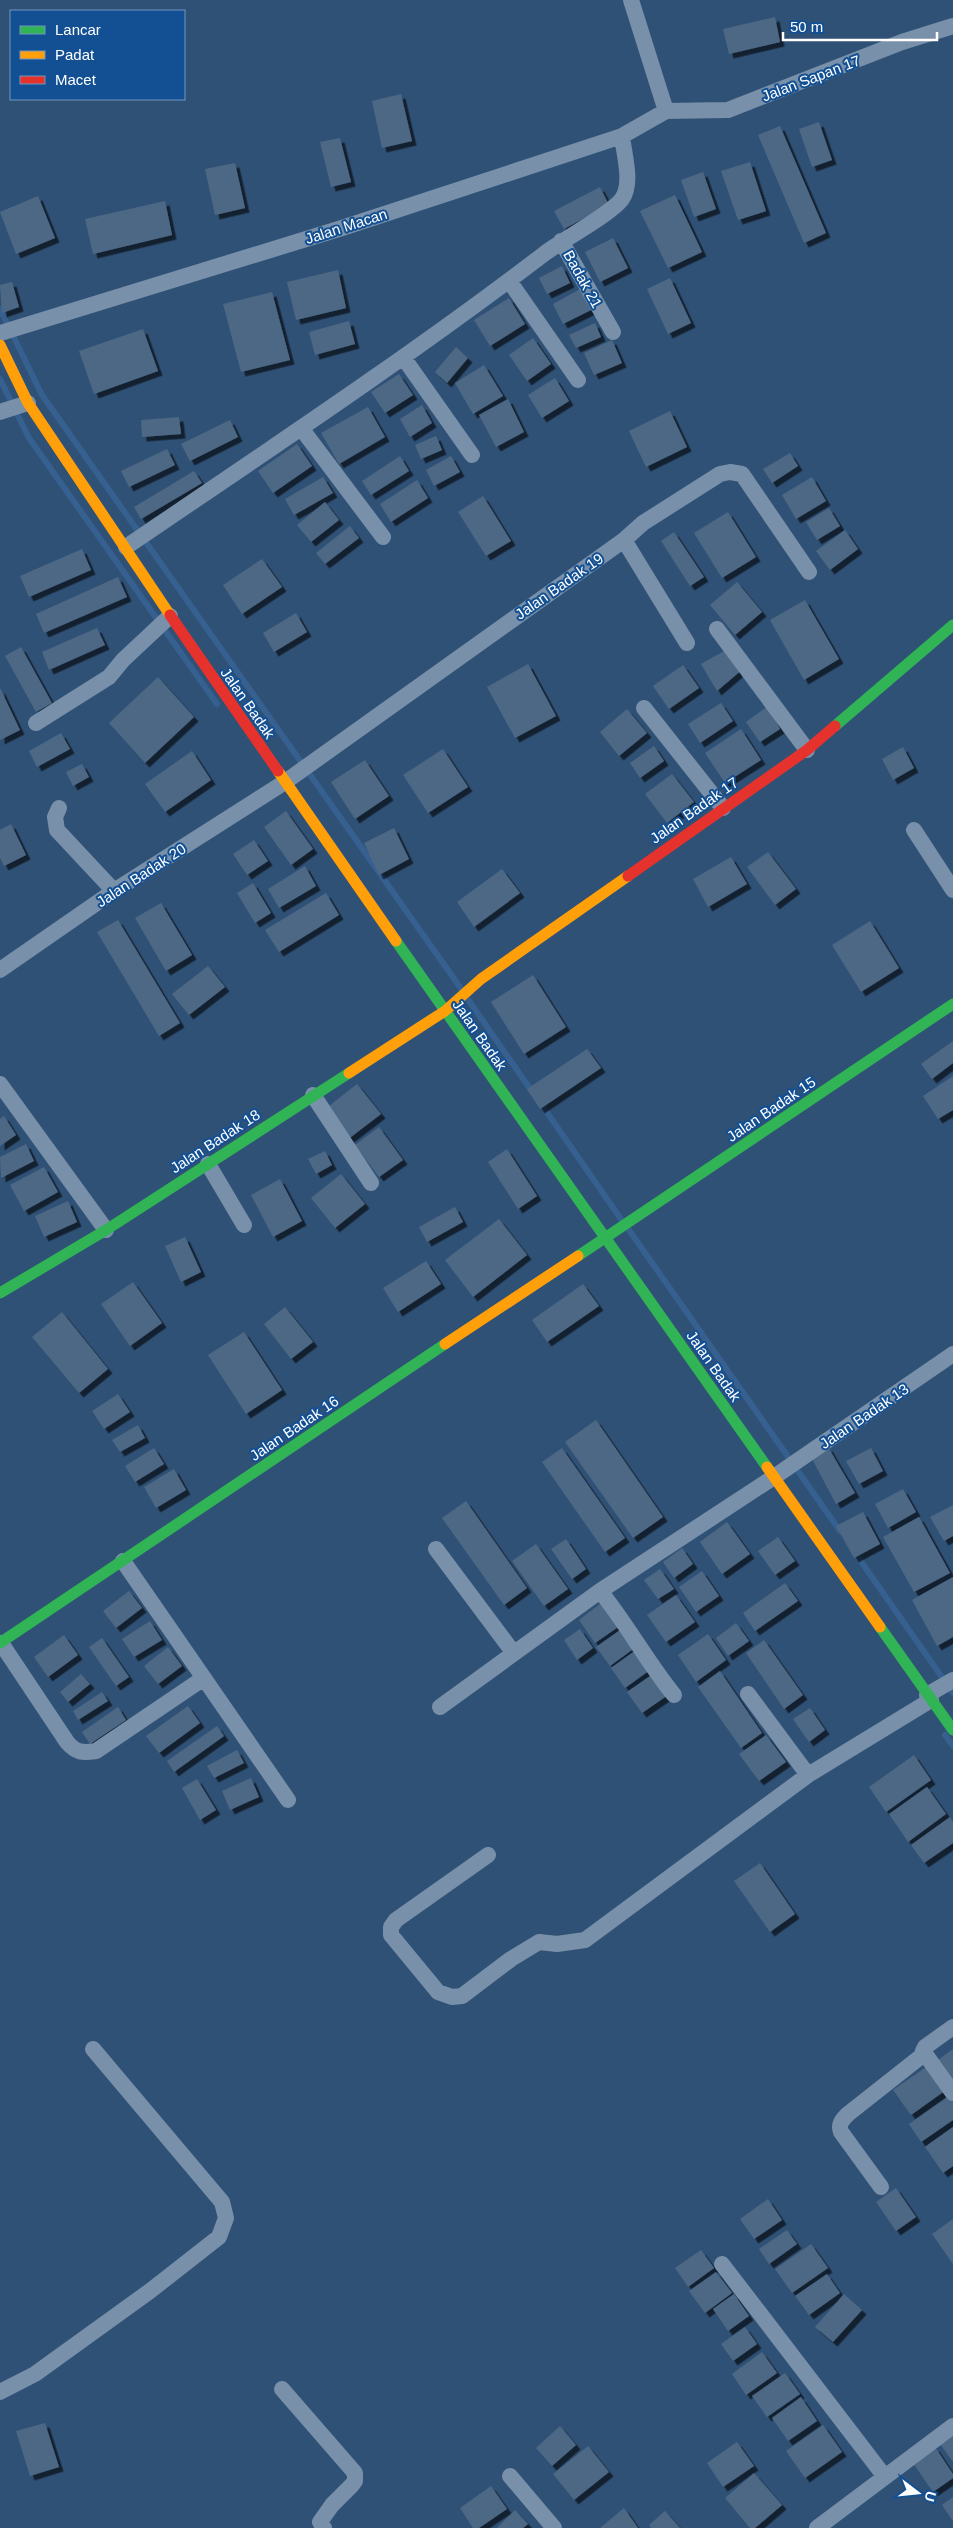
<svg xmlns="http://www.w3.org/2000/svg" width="953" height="2528" font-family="Arial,sans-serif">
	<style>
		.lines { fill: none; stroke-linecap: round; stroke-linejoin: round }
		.stream { stroke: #356090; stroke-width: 6 }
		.building { fill: #4d6885; filter: url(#shadow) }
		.street { stroke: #7890a9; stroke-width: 16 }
		.fast { stroke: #30b455; stroke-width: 11 }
		.slow { stroke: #ff9f0a; stroke-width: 11 }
		.jam { stroke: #e5322d; stroke-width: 11 }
		.labels { text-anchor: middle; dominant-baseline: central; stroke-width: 4; stroke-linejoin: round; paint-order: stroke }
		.street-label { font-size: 15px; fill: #fff; stroke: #135093 }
	</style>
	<defs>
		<filter id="shadow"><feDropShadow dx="4.5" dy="4.5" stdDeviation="0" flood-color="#0009"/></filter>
	</defs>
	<rect width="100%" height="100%" fill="#305176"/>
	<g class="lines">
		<path class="stream" d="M0,309l42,86 420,595
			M0,379l29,59 188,266
			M467,998l66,95
			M539,1101l84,121
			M629,1230l211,301
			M853,1550l100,143
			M945,1735l8,11"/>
	</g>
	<path class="building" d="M775,17l5,25 -51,12 -6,-25z
		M401,94l11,47 -30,7 -10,-47z
		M819,122l13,38 -20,7 -13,-38z
		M780,126l46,107 -22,10 -46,-108z
		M340,138l11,44 -20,5 -11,-45z
		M750,162l16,49 -28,9 -17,-49z
		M235,163l10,45 -30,7 -10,-46z
		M703,172l13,37 -22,8 -13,-37z
		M600,187l9,18 -45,24 -10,-18z
		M675,195l27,57 -34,16 -28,-57z
		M38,196l17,42 -39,16 -16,-42z
		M165,201l7,34 -79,19 -8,-35z
		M613,238l15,30 -28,14 -15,-30z
		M562,266l8,17 -23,11 -8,-16z
		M338,270l8,38 -50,12 -9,-38z
		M670,278l21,45 -23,11 -21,-45z
		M12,282l7,25 -17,6 -2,-28z
		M582,288l11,21 -30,15 -10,-20z
		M272,292l18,68 -49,12 -18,-68z
		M509,298l16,26 -35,22 -16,-26z
		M349,321l6,23 -40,11 -6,-23z
		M595,323l6,14 -25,11 -7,-13z
		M143,329l15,42 -64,23 -15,-43z
		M533,338l18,26 -24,17 -18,-26z
		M612,340l10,23 -28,12 -10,-22z
		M456,347l12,11 -21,25 -12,-11z
		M484,365l19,31 -30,18 -18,-31z
		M399,374l14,21 -28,18 -14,-21z
		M555,378l14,23 -27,17 -14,-23z
		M508,399l16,33 -28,15 -17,-32z
		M422,405l10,18 -22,14 -10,-18z
		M368,407l17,30 -46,27 -18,-31z
		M670,411l17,36 -41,20 -17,-36z
		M179,417l2,17 -39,3 -1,-17z
		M230,420l8,17 -48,24 -9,-17z
		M436,436l6,14 -21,9 -6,-14z
		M297,444l15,22 -39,27 -15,-22z
		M167,449l8,16 -46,22 -8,-16z
		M790,453l8,13 -26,17 -9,-14z
		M400,456l9,15 -38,24 -9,-14z
		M451,456l9,16 -26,14 -8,-16z
		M194,471l8,12 -61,36 -7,-12z
		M323,477l10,16 -39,22 -9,-16z
		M812,477l14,24 -30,18 -14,-24z
		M417,480l11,18 -37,24 -11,-18z
		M483,496l28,45 -25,15 -28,-44z
		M325,502l14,18 -28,22 -14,-17z
		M829,508l11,18 -23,14 -11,-18z
		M728,512l28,45 -34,21 -28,-45z
		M350,526l9,12 -34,26 -9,-11z
		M845,530l13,19 -28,21 -14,-19z
		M674,532l30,45 -14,9 -29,-45z
		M82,549l9,21 -62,27 -9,-21z
		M262,559l20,28 -40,27 -19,-29z
		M118,577l9,20 -83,36 -8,-19z
		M737,582l25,30 -27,23 -25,-30z
		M805,600l34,59 -35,21 -34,-60z
		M296,613l11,19 -33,20 -11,-19z
		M97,628l8,17 -56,25 -7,-18z
		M21,647l31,56 -16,9 -31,-56z
		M726,650l17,19 -26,22 -16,-27z
		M528,664l28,52 -41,22 -28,-51z
		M683,665l16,23 -30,21 -16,-23z
		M158,677l36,40 -49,46 -36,-40z
		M0,688l20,42 -20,10z
		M721,703l12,18 -33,22 -12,-19z
		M768,706l12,23 -20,13 -14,-20z
		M627,709l20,24 -28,23 -19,-24z
		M741,729l20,31 -36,23 -20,-30z
		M61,733l9,16 -33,18 -8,-16z
		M654,746l10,15 -24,17 -10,-15z
		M903,747l11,21 -21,12 -11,-21z
		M443,749l25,38 -40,26 -25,-38z
		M192,751l19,29 -46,32 -20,-28z
		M365,760l24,36 -34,23 -24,-37z
		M82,764l7,13 -16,9 -7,-14z
		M672,774l22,28 -27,21 -22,-29z
		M286,811l27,38 -22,16 -27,-38z
		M11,824l15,31 -22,11 -4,-8v-28z
		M394,828l15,31 -30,16 -15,-32z
		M254,840l14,21 -21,14 -14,-21z
		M768,852l28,37 -21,16 -28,-38z
		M731,857l16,27 -39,23 -15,-28z
		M305,866l11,20 -37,22 -11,-19z
		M502,869l18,24 -46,34 -17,-25z
		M253,883l18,30 -16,10 -18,-30z
		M326,893l13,22 -60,37 -14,-22z
		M161,903l31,52 -26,16 -31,-53z
		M118,920l62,103 -21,13 -62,-104z
		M870,921l29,47 -38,24 -29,-47z
		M208,966l17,21 -36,28 -17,-21z
		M533,975l33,52 -42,27 -33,-52z
		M953,1041v22l-21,16 -11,-15z
		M587,1049l14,19 -61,41 -13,-20z
		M953,1076v34l-15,9 -15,-23z
		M357,1084l24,30 -34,26 -23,-30z
		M4,1116l12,19 -16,11v-27z
		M379,1127l24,33 -24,17 -24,-32z
		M26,1144l8,17 -33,17 -1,-21z
		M507,1149l30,47 -19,13 -30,-47z
		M325,1151l7,14 -16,9 -8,-15z
		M44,1167l14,25 -34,19 -14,-26z
		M341,1174l24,30 -30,24 -24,-30z
		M280,1179l22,42 -29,16 -22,-42z
		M68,1201l9,21 -33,15 -9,-21z
		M455,1207l8,15 -36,20 -8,-15z
		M499,1219l28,36 -54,42 -28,-37z
		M185,1237l16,35 -20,10 -16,-36z
		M426,1261l15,23 -43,28 -15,-24z
		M133,1282l29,41 -32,23 -29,-42z
		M583,1284l16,22 -52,36 -15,-22z
		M285,1307l28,35 -22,17 -27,-35z
		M62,1312l46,57 -29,24 -47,-56z
		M244,1332l38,58 -36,24 -38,-59z
		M118,1394l12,18 -26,17 -12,-18z
		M596,1420l67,97 -30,21 -68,-96z
		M138,1425l7,13 -25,14 -8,-12z
		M828,1447l27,46 -19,11 -25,-47z
		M154,1448l10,16 -29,18 -10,-16z
		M562,1448l63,90 -20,14 -63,-90z
		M871,1448l12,23 -24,13 -13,-23z
		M174,1469l12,21 -30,18 -12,-21z
		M903,1489l13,23 -28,16 -13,-24z
		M466,1501l61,87 -23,17 -62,-87z
		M953,1505v31l-9,5 -14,-24z
		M863,1512l17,32 -26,14 -18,-32z
		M919,1517l31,56 -36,19 -31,-55z
		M727,1522l23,32 -28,20 -22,-32z
		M778,1537l17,24 -20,14 -17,-24z
		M566,1539l20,30 -14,10 -21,-30z
		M536,1544l32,45 -24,17 -32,-45z
		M682,1548l11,16 -19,14 -11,-16z
		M660,1569l14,20 -16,10 -14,-19z
		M702,1571l17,25 -23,16 -17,-25z
		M953,1577v60l-16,9 -25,-46z
		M785,1583l13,18 -43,30 -12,-18z
		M129,1591l13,17 -26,20 -13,-17z
		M676,1595l19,27 -29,20 -19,-27z
		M604,1601l17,24 -26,18 -16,-23z
		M150,1621l12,19 -28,17 -12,-18z
		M736,1623l13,18 -21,15 -12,-18z
		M623,1628l13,19 -26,19 -14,-19z
		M580,1629l13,19 -16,12 -13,-20z
		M708,1634l18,26 -30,22 -18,-27z
		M64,1635l14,20 -30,22 -14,-20z
		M102,1638l27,39 -13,9 -27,-39z
		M764,1640l39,55 -19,14 -38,-56z
		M168,1647l14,19 -24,18 -14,-18z
		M636,1650l14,20 -25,18 -14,-20z
		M720,1671l42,62 -21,15 -43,-61z
		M81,1674l9,10 -22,18 -8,-10z
		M653,1674l15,21 -26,18 -15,-21z
		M102,1692l6,9 -30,19 -5,-9z
		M188,1706l12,17 -41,30 -13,-17z
		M118,1707l8,13 -36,24 -8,-12z
		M810,1708l15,22 -16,12 -16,-23z
		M217,1726l7,10 -50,36 -7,-11z
		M766,1735l20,27 -27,19 -20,-27z
		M237,1750l7,13 -30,15 -7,-12z
		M914,1755l17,25 -45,32 -17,-25z
		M251,1778l8,19 -29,13 -8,-19z
		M197,1779l19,31 -16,10 -18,-32z
		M927,1787l19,27 -38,28 -19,-28z
		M950,1817l3,5v21l-29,20 -13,-18z
		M760,1863l35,51 -25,18 -36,-51z
		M953,2049v32l-15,-21z
		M929,2065l17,25 -35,25 -18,-25z
		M949,2096l4,6v18l-32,22 -12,-18z
		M953,2127v39l-10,7 -18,-26z
		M896,2188l20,29 -20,14 -20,-29z
		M768,2199l14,21 -28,19 -14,-20z
		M953,2219v45l-21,-30z
		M787,2230l10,14 -28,20 -10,-15z
		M811,2244l17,24 -36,25 -17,-24z
		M701,2250l13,18 -26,19 -13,-19z
		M716,2272l16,21 -27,20 -16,-22z
		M827,2274l13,19 -31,22 -14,-19z
		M734,2294l15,22 -21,15 -15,-22z
		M844,2294l18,16 -29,32 -18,-15z
		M745,2327l12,17 -24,17 -12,-17z
		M762,2352l15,21 -31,22 -14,-21z
		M785,2373l15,21 -33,23 -15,-21z
		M801,2397l16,24 -29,20 -16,-23z
		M45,2423l14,44 -29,9 -14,-45z
		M823,2425l19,27 -37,26 -19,-27z
		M560,2426l16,19 -24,21 -16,-18z
		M953,2435v27l-13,-18z
		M737,2442l17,24 -31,21 -16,-24z
		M588,2446l21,26 -35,28 -21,-26z
		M935,2447l18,27v4l-20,14 -20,-29z
		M754,2473l28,32 -27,23h-5l-25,-30z
		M491,2486l16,23 -28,19h-6l-13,-20z
		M953,2497v24l-11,-16z
		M624,2508l14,20h-38z
		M515,2510l13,14 -5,4h-26z
		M665,2511l15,17h-29l-2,-3z"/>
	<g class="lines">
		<path class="street" d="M666,111l62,-1 174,-68 51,-16
			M561,241l52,91
			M510,282l68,98
			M0,333l342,-105 280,-92 44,-25 -35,-111
			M403,357l69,98
			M0,412l28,-9
			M301,428l82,109
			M624,540l63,103
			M126,547c141,-96 283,-190 418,-293 18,-14 67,-40 78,-55 11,-16 2,-44 0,-63
			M717,629l90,121
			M644,708l79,100
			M36,723l73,-46 14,-17 47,-44
			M59,808l-4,9 2,13 57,61
			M914,830l39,60
			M0,970l114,-79 171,-109 339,-242 19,-17 77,-49 10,-2 12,2 67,98
			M0,1084l106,146
			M313,1095l58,88
			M208,1164l36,61
			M436,1549l77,103
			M123,1561l165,239
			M1,1643l66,99c9,11 16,11 29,9l108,-73
			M748,1694l60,81 123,-75
			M674,1695c-27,-33 -47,-71 -74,-104l174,-114 179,-123
			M927,1695l26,-15
			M440,1707l160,-116
			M488,1855l-92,65 -5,7v8l47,57 14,5 10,-1 49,-37 28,-17 18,2 28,-4 223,-165
			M953,2027l-28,20 -2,4 30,42
			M881,2187l-40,-55c-3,-8 1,-12 7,-18l76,-60
			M722,2264l163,213
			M282,2389l73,84v8l-3,4 -20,20 -12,17 4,6
			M0,2392l35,-18 115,-83 69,-54 7,-19 -4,-16 -129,-153
			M510,2476l44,52
			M817,2528l136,-102"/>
		<path class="fast" d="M835,726l118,-101
			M396,941l371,526
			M578,1256l375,-252
			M0,1293l106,-63 243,-157
			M880,1627l73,103
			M0,1643l445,-299"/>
		<path class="slow" d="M0,345l28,58 142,212
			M278,771l118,170
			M349,1073l96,-62 36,-32 147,-103
			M445,1344l133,-88
			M767,1467l113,160"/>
		<path class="jam" d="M170,615l108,156
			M628,876l179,-126 28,-24"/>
	</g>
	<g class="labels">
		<g class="street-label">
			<text transform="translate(811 78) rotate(-21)">Jalan Sapan 17</text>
			<text transform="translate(346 226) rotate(-18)">Jalan Macan</text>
			<text transform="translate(583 279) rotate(61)">Badak 21</text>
			<text transform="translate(559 586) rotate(-35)">Jalan Badak 19</text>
			<text transform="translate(248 703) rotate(55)">Jalan Badak</text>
			<text transform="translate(694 810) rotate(-35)">Jalan Badak 17</text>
			<text transform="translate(141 875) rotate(-33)">Jalan Badak 20</text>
			<text transform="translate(480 1035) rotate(55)">Jalan Badak</text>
			<text transform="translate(771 1109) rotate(-34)">Jalan Badak 15</text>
			<text transform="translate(215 1141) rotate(-33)">Jalan Badak 18</text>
			<text transform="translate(714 1366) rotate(55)">Jalan Badak</text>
			<text transform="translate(864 1416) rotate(-34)">Jalan Badak 13</text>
			<text transform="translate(294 1428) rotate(-34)">Jalan Badak 16</text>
		</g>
	</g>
	<rect x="10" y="10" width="175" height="90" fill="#135093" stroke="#7196be"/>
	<rect x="20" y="26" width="25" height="8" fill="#30b455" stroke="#7196be"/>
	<text x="55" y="35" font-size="15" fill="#ffffff">Lancar</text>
	<rect x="20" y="51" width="25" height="8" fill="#ff9f0a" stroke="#7196be"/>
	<text x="55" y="60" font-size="15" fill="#ffffff">Padat</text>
	<rect x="20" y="76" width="25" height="8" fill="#e5322d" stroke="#7196be"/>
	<text x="55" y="85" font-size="15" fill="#ffffff">Macet</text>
	<g transform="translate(918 2493) rotate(106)" stroke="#135093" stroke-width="4" paint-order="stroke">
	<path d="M0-4L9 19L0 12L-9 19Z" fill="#ffffff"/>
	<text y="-8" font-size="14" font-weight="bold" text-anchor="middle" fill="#ffffff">U</text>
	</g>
	<path d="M783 32v8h154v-8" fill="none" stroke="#ffffff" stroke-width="2.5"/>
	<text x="790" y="32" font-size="15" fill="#ffffff" stroke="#135093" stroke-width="4" paint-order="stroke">50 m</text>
</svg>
